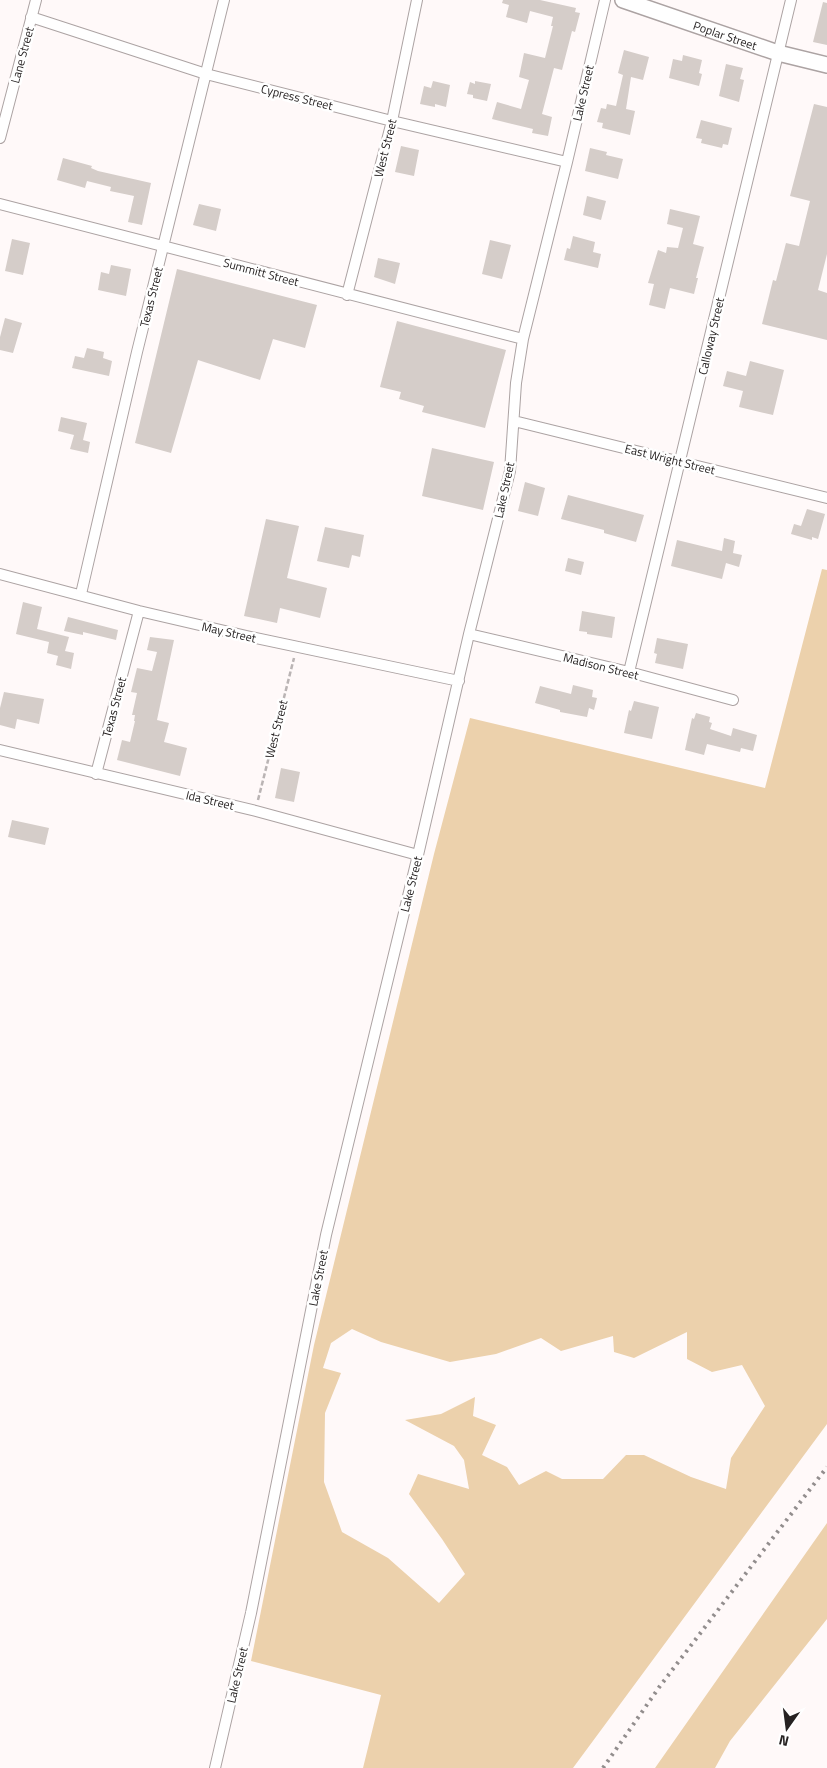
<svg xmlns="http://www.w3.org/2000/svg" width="827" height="1768" font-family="'Titillium Web',sans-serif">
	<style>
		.green { fill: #ecd1ac; fill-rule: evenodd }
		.building { fill: #d5cdc9 }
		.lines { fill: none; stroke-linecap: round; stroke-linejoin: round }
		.street-casing { stroke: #aca3a3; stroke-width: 12 }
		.secondary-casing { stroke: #aca3a3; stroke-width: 18 }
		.path { stroke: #bab4b4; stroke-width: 2.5; stroke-dasharray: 5 2.5; stroke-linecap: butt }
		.street { stroke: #fff; stroke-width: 10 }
		.secondary { stroke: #fff; stroke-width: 15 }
		.rail { stroke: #928d8d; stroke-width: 4; stroke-dasharray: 2.5 5; stroke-linecap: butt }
		.labels { text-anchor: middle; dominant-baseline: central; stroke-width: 5; stroke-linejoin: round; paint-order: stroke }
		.street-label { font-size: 12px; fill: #262222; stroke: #fff }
	</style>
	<rect width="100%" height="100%" fill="#fff9f9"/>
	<path class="green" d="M822,569l5,1v854l-254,344h-210l18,-73 -130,-34 63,-316 120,-491 36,-136 295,70zM352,1329l29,13 69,20 46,-8 45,-16 20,13 52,-15 1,16 20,6 53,-26v27l25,13 30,-7 23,41 -34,52 -5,31 -35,-12 -47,-22h-18l-23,24h-41l-16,-8 -27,14 -12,-18 -25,-12 14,-30 -23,-9 2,-19 -34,17 -36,6 49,26 10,14 5,29 -51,-15 -9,20 33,45 23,35 -26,29 -51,-45 -46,-26 -18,-50 1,-69 16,-40 -18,-5 8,-25z
		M827,1523v96l-97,122 -15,27h-60z"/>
	<path class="building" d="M503,0h37l36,8 -1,4 5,1 -5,19 -3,-1 -10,39 -8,-2 -12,46 10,3 -4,19 -16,-3 1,-4 -41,-10 5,-17 24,7 8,-29 -10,-3 5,-24 21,5 8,-32h-2l2,-9 -23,-6 -3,12 -21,-6 3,-12 -7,-2z
		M823,2l4,1v42l-14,-3z
		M624,50l25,7 -6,23 -12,-3 -5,32 9,2 -5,24 -28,-7 1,-5 -6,-1 4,-14 5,1 1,-5 9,2 7,-31 -5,-2z
		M683,55l19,5 -3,13 3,1 -3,12 -30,-8 4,-19 9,2z
		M726,64l17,4 -3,11 4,1 -5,22 -20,-6z
		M433,81l17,4 -4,22 -11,-3v3l-15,-3 4,-18 7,2z
		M475,81l16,3 -4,17 -14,-3v-3l-6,-1 3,-12 5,2z
		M814,104l13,3v147l-9,36 9,3v47l-65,-16 11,-44 3,1 10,-38 13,3 11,-45 -20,-5z
		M701,120l31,8 -4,17 -5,-1 -1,4 -21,-5 1,-4 -6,-1z
		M401,146l18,4 -5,26 -19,-4z
		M590,148l17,4 -1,3 17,4 -5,20 -33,-8z
		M63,158l29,8 -1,2 7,3 53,12 -9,42 -14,-3 6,-26 -24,-5 1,-4 -24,-6 -2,7 -28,-8z
		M587,196l19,5 -5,19 -18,-5z
		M199,204l22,5 -5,22 -23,-6z
		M670,209l30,7 -7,28 11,3 -8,31h2l-4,16 -24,-6 -5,21 -16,-4 5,-21 -6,-1 10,-33 8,3 1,-6 11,1 5,-20 -16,-4z
		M573,236l22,6 -2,10 8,2 -3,14 -34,-8 3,-12 3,1z
		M12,239l18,4 -7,32 -18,-4z
		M490,240l21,5 -9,34 -20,-5z
		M378,258l22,5 -5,21 -21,-7z
		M111,265l20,4 -5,27 -28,-6 3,-18 8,2z
		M177,269l140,36 -12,43 -32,-9 -13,41 -62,-20 -27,93 -36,-10z
		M5,318l17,5 -9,30 -13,-3v-13z
		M397,321l109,29 -21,78 -63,-16 2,-6 -25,-7 2,-7 -21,-5z
		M87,348l17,4 -1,6 9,3 -3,15 -37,-8 3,-12 9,2z
		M750,361l34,9 -11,45 -34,-8 4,-16 -20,-5 4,-15 19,5z
		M61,417l26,6 -4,17 7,2 -2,11 -18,-4 4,-14 -16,-4z
		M432,448l62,14 -11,48 -61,-14z
		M525,482l20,6 -7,28 -20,-5z
		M568,495l76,20 -8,27 -32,-9v-3l-43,-11z
		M807,509l18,5 -7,25 -6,-2v3l-21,-6 3,-10 7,2z
		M266,519l33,7 -12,52 40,10 -7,30 -40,-10 -3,15 -33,-7z
		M325,527l39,8 -4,22 -8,-2 -3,13 -32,-7z
		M724,538l11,3 -2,12 9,2 -3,12 -13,-4 -4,16 -51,-13 6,-26 45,11z
		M568,558l16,4 -3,13 -16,-4z
		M23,602l19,5 -5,22 32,8 -4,14 9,2 -3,16 -15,-4 2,-9 -11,-3 2,-11 -33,-8z
		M582,611l33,6 -3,21 -25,-4v-2l-8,-1z
		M68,617l50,13 -2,10 -33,-8v3l-19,-4z
		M150,637l24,3 -17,80 12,3 -5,19 23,6 -7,28 -63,-16 5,-20 8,2 5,-21h-1l1,-6h-3l5,-22 -6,-1 6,-24 15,3 5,-19 -10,-2z
		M657,638l31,6 -5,25 -28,-6 2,-9 -3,-1z
		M573,685l20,5 -1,7 5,1 -3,12 -5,-2 -2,9 -27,-5v-2l-25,-7 5,-17 31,8z
		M4,692l40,7 -5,25 -22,-5 -2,10 -15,-4v-17z
		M634,701l25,6 -7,32 -28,-6 5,-23 2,1z
		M696,713l14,4 -1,5 3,1 -2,6 21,7 2,-8 24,7 -4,16 -12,-3 -1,4 -33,-8 -3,11 -19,-5 7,-32 2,1z
		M281,768l19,4 -6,30 -19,-4z
		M12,820l37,8 -4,17 -37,-8z"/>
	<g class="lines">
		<defs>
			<path id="street" d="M31,17l175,57 186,47 175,41
				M0,138l36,-138
				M0,204l523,135
				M347,295l45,-174 25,-121
				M514,421l313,77
				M0,574l139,37 112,26 208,44
				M81,594l56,-242 87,-352
				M469,634l160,38 104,28
				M629,672l162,-672
				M0,750l256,61 162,44
				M96,774l43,-163
				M215,1768l36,-155 75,-378 92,-380 51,-221 41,-163 6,-88 7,-44 44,-177 38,-162"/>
			<g id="secondary">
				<path id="s1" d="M623,0l155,53 49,12"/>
			</g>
		</defs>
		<use href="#street" class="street-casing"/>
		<use href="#secondary" class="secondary-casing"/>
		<path class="path" d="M258,800l36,-142"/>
		<use href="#street" class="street"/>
		<use href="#secondary" class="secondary"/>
		<path class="rail" d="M603,1768l57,-82 167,-219"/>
	</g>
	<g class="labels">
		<g class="street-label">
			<text stroke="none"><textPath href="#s1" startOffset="108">Poplar Street</textPath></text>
			<text transform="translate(22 55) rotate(-75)">Lane Street</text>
			<text transform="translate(583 93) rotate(-77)">Lake Street</text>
			<text transform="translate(297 97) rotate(14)">Cypress Street</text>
			<text transform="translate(385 148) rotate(-76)">West Street</text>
			<text transform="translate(261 272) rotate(15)">Summitt Street</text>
			<text transform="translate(151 297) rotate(-76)">Texas Street</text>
			<text transform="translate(711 336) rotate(-77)">Calloway Street</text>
			<text transform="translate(670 459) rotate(14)">East Wright Street</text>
			<text transform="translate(504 490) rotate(-78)">Lake Street</text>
			<text transform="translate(229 632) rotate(13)">May Street</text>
			<text transform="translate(601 666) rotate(14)">Madison Street</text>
			<text transform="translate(114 707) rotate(-75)">Texas Street</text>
			<text transform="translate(276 729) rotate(-76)">West Street</text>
			<text transform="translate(210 800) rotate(13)">Ida Street</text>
			<text transform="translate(411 884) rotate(-76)">Lake Street</text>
			<text transform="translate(318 1278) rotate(-79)">Lake Street</text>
			<text transform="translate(237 1675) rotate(-77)">Lake Street</text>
		</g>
	</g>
	<g transform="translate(787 1728) rotate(194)" stroke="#ffffff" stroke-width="4" paint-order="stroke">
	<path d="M0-4L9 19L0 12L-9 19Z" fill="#262222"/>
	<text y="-8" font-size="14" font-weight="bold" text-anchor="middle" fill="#262222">N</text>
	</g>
</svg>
